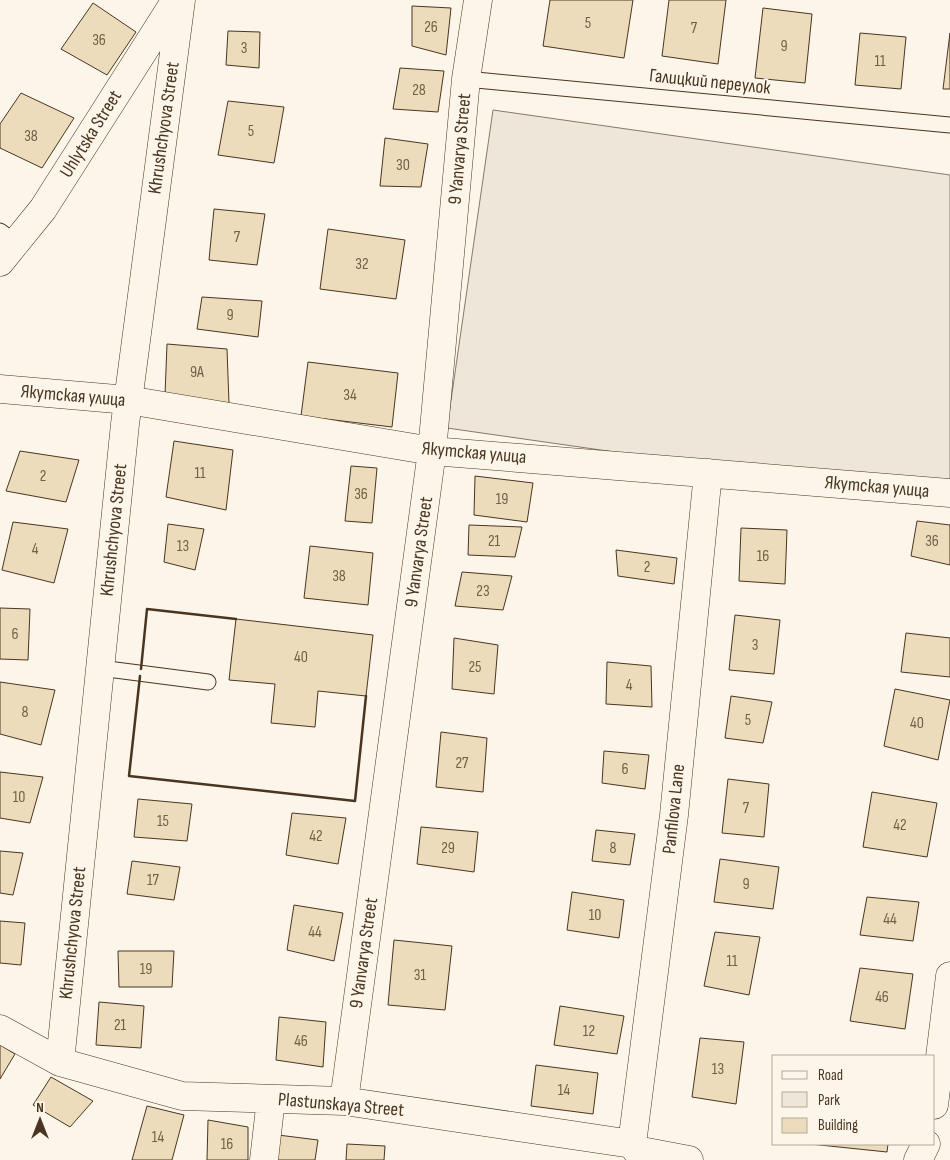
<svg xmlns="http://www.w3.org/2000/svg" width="950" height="1160" font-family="'Sofia Sans Condensed',sans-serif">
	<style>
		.green { fill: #ede6d9; stroke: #887966 }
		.building { fill: #ecdcbc; stroke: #4a3520 }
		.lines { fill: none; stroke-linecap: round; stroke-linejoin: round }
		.lane-casing { stroke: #4a3520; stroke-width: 17 }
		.street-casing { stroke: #4a3520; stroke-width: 29 }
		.lane { stroke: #fbf6e9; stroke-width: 15 }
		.street { stroke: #fbf6e9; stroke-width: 28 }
		.wall { stroke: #4a3520; stroke-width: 2.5 }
		.labels { text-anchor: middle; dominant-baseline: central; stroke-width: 4; stroke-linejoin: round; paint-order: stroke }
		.number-label { font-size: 16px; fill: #725f47 }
		.street-label { font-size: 19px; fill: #4a3520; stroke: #fbf6e9 }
	</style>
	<rect width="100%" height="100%" fill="#fbf6e9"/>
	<path class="green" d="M493,110l457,65v325l-503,-72z"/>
	<path class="building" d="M550,0h83l-9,58 -81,-12z
		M669,0h57l-8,64 -56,-8z
		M93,3l43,29 -29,43 -46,-26z
		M412,6l39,2 -5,47 -34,-9z
		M763,8l49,6 -7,69 -50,-5z
		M228,31l32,1 -1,36 -33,-3z
		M860,33l46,4 -5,52 -46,-4z
		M950,33v56h-7z
		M400,68l44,3 -6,41 -45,-3z
		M21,93l53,25 -32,50 -42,-20v-24z
		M228,101l56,6 -10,56 -56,-8z
		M385,138l43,6 -7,43 -41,-1z
		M214,209l51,5 -8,51 -48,-5z
		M328,229l77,11 -9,59 -76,-10z
		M202,297l60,4 -4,36 -61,-8z
		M167,344l60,5 2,54 -64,-8z
		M308,362l90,11 -6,54 -91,-11z
		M174,441l59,9 -7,60 -60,-13z
		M20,451l59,9 -13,42 -60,-11z
		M351,466l26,2 -5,55 -27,-2z
		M475,476l58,7 -6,39 -53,-7z
		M917,521l33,4v40l-39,-9z
		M13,522l55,7 -14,54 -52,-13z
		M168,524l36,5 -9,41 -31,-8z
		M469,525l53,2 -7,30 -47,-2z
		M741,528l46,2 -2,54 -46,-3z
		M310,546l63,7 -5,52 -64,-7z
		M616,550l61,8 -3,26 -56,-8z
		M462,572l50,4 -9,34 -48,-4z
		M0,608l30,1 -2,51 -28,-1z
		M735,615l45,5 -6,54 -45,-4z
		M236,619l137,16 -7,61 -48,-5 -3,36 -44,-4 4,-39 -46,-4z
		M906,633l44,5v39l-49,-5z
		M454,638l44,7 -4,49 -42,-5z
		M607,662l44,4 1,41 -46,-3z
		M0,682l55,8 -14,55 -41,-11z
		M895,689l55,11 -12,60 -54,-14z
		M731,696l41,6 -9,41 -38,-5z
		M441,732l46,6 -4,54 -47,-5z
		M604,751l45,4 -4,34 -43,-6z
		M0,772l43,5 -13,46 -30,-5z
		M728,779l41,5 -5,53 -42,-4z
		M872,792l65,11 -10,54 -64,-10z
		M138,799l54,5 -5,37 -53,-4z
		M292,813l54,5 -8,46 -52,-9z
		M421,827l57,5 -4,40 -57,-8z
		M596,830l39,4 -5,31 -38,-4z
		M0,851l23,2 -10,42 -13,-2z
		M720,859l59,8 -6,42 -59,-7z
		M132,861l48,6 -6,33 -47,-6z
		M572,892l52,8 -5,38 -52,-8z
		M867,897l52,5 -6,39 -53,-6z
		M294,905l49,8 -9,48 -47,-11z
		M0,921l25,2 -4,42 -21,-2z
		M715,932l45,5 -11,58 -45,-9z
		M394,940l58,6 -7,64 -57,-5z
		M118,951h56l-2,36h-53z
		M860,968l53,6 -8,55 -55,-8z
		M99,1002l45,4 -3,42 -45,-3z
		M560,1006l64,10 -7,38 -63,-9z
		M279,1017l47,5 -3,45 -47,-7z
		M700,1038l44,4 -8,62 -44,-7z
		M0,1045l15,9 -15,25z
		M536,1065l62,8 -5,41 -62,-8z
		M51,1077l42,24 -23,26 -37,-22z
		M147,1106l37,9 -12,45h-40z
		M208,1120l40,7v33h-41z
		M278,1135l40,5 -3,20h-40z
		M347,1144l38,2 -1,14h-38z
		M810,1144h78l-1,8z"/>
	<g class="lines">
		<defs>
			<path id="lane" d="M466,79l484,46
				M0,231l16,12
				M100,668l108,14"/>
			<path id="street" d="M0,262l43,-53 133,-209
				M0,389l128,11 304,51 518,42
				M0,1029l60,33 122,34 162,5 288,43 4,6 53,10
				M60,1062l65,-638 56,-424
				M344,1101l88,-650 34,-372 12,-79
				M934,1105l16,-129
				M632,1144l42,-329 34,-342
				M264,1160l7,-61
				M918,1160l8,-16"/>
		</defs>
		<use href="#lane" class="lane-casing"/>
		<use href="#street" class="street-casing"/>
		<use href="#lane" class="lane"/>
		<use href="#street" class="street"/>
		<path class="wall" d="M141,669l6,-60 89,10
			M140,676l-11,100 226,25 11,-105"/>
	</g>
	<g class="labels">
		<g class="number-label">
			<text x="588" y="23">5</text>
			<text x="431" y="27">26</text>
			<text x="694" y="28">7</text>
			<text x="99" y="40">36</text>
			<text x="784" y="46">9</text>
			<text x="244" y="48">3</text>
			<text x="880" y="61">11</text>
			<text x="419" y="90">28</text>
			<text x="251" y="131">5</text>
			<text x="31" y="136">38</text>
			<text x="403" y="165">30</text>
			<text x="237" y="237">7</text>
			<text x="362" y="264">32</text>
			<text x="230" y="315">9</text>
			<text x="197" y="372">9А</text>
			<text x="350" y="395">34</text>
			<text x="200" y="473">11</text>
			<text x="43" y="476">2</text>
			<text x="361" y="494">36</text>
			<text x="502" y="499">19</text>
			<text x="494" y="541">21</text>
			<text x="932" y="541">36</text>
			<text x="183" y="546">13</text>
			<text x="35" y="549">4</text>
			<text x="763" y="556">16</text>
			<text x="647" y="567">2</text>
			<text x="339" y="576">38</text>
			<text x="483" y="591">23</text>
			<text x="15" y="634">6</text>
			<text x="755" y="645">3</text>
			<text x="301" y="657">40</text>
			<text x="475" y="667">25</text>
			<text x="629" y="685">4</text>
			<text x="25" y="712">8</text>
			<text x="748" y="720">5</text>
			<text x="917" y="723">40</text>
			<text x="462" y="763">27</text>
			<text x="625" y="769">6</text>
			<text x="19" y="797">10</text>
			<text x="746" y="808">7</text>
			<text x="163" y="821">15</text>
			<text x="900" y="825">42</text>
			<text x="316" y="836">42</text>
			<text x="448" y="848">29</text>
			<text x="613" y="848">8</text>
			<text x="153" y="880">17</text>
			<text x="746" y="884">9</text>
			<text x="595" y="915">10</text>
			<text x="890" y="919">44</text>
			<text x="315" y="932">44</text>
			<text x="732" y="961">11</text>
			<text x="146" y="969">19</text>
			<text x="420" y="975">31</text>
			<text x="882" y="997">46</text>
			<text x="120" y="1025">21</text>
			<text x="589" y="1031">12</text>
			<text x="301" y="1041">46</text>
			<text x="718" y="1069">13</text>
			<text x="564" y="1090">14</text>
			<text x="158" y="1137">14</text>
			<text x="227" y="1144">16</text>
		</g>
		<g class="street-label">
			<text transform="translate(710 82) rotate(6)">Галицкий переулок</text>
			<text transform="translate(164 128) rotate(-82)">Khrushchyova Street</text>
			<text transform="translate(91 134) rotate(-58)">Uhlytska Street</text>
			<text transform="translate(460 149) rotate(-85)">9 Yanvarya Street</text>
			<text transform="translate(73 396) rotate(5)">Якутская улица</text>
			<text transform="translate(474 453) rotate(5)">Якутская улица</text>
			<text transform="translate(877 487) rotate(5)">Якутская улица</text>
			<text transform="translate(114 530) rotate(-84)">Khrushchyova Street</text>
			<text transform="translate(419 552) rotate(-82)">9 Yanvarya Street</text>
			<text transform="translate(674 809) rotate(-84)">Panfilova Lane</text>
			<text transform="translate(73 933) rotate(-84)">Khrushchyova Street</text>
			<text transform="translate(364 953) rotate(-82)">9 Yanvarya Street</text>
			<text transform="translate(341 1105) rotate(5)">Plastunskaya Street</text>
		</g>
	</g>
	<rect x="772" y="1055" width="162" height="90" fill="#fbf6e9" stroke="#b4a999"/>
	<rect x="782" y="1071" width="25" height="8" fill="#fbf6e9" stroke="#b4a999"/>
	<text x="818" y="1080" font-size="15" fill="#4a3520">Road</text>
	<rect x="782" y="1092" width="25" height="15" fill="#ede6d9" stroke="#b4a999"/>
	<text x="818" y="1105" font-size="15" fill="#4a3520">Park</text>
	<rect x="782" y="1118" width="25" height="15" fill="#ecdcbc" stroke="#b4a999"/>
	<text x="818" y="1130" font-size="15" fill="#4a3520">Building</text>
	<g transform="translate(40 1120)" stroke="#fbf6e9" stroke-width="4" paint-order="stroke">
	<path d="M0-4L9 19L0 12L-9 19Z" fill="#4a3520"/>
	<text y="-8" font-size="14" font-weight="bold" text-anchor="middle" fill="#4a3520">N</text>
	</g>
</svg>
